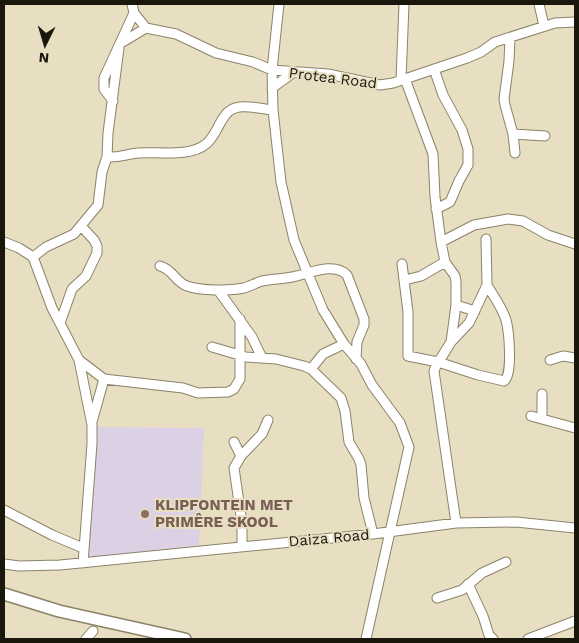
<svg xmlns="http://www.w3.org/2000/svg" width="579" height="643" font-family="'Work Sans',sans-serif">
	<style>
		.education { fill: #dcd0e4 }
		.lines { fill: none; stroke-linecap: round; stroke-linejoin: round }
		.street-casing { stroke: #8b8268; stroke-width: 11 }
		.secondary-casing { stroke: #8b8268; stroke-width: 14 }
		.street { stroke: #fff; stroke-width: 9 }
		.secondary { stroke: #fff; stroke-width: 11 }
		.education-dot { fill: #8d6e63; stroke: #e8dfc2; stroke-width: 2 }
		.labels { text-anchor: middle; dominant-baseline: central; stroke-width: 4; stroke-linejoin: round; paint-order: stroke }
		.street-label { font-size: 15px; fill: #1a170d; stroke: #e8dfc2 }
		.education-label { font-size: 15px; font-weight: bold; fill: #785e54; stroke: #e8dfc2; text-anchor: start }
	</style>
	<rect width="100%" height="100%" fill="#e8dfc2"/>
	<path class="education" d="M96,427l108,1 -5,117 -112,13z"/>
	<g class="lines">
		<defs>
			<path id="street" d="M132,4l2,9 12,15 30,6 40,19 37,9 19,8 56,4 52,11 13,-2 74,-25 14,-6 14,-10 60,-19 20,-1
				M279,4l-7,66 1,40 8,72 13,58 29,70 21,34 17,20 11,21 28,38 9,24 -43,192
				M539,4l5,22
				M510,38l-1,23 -5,38 1,6 8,29 2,19
				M121,43l25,-15
				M434,69l9,26 19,35 6,19v16l-9,16 -9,21 -14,7
				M405,79l28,75 2,43 6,45 4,20 10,14 1,6v23l-5,37
				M401,80l3,-76
				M272,88l22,-16
				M113,101l-9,-12v-11l30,-65
				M513,134l32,2
				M107,157c13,1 19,-3 31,-4 19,-2 51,5 68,-9 5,-4 8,-10 11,-15 3,-6 6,-12 11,-17 11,-10 31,-3 45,-2
				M4,242l15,6 14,9
				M441,242l33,-17 34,-6 15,2 25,14 27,9
				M33,257l19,51 27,52 13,65v19l-9,119
				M33,257l13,-10 28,-13 24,-29 4,-33 5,-15 1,-24 11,-85
				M402,264l6,48v44l30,6 40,13 26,6c9,-6 5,-50 2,-61 -4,-13 -12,-23 -19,-35
				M160,266c14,4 15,16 27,20 14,5 42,5 57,2 6,-2 12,-5 18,-7 10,-2 20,-2 30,-4 16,-3 42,-16 55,-2l17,44v6l-7,17 -1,17
				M405,280l16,-4 24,-14
				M218,290l34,47 10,21
				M456,305l19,6
				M60,323l12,-34 14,-13 11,-23v-7l-3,-6 -13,-14
				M212,347l34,10 30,2 28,7 7,3 30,29 4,13 4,31 10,17 2,6 3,33 9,36
				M79,360l25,19 79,9 15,5 30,-1 6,-3 6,-10v-60
				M550,360l13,-4 12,2
				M311,369l12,-15 21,-10
				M531,416l44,12
				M542,419v-25
				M92,422l12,-43
				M234,442l7,14
				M4,510l48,25 31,13
				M456,523l-22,-152 2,-5 15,-24 18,-19 18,-38 -1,-46
				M242,546v-23l-8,-55 7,-12 21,-22 6,-14
				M4,564l15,2 41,-1 313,-31 83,-11 60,-1 59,6
				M468,584l15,32 6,19 4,4
				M437,598l25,-8 20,-17 24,-11
				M86,639l7,-8
				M528,639l47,-18"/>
			<path id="secondary" d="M4,594l55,17 126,28"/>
		</defs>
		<use href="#street" class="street-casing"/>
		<use href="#secondary" class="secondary-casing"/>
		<use href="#street" class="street"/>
		<use href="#secondary" class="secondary"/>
	</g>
	<circle class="education-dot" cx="145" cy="514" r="5"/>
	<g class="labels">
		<g class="street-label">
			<text transform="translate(333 78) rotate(7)">Protea Road</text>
			<text transform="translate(329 538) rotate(-5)">Daiza Road</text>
		</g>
		<g class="education-label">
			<text x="155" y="505">KLIPFONTEIN MET<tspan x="155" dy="17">PRIMÊRE SKOOL</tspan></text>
		</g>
	</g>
	<rect width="579" height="643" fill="none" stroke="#1a170d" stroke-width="10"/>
	<g transform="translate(45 45) rotate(185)" stroke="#e8dfc2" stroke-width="4" paint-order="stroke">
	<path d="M0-4L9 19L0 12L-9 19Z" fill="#1a170d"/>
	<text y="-8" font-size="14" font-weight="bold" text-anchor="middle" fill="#1a170d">N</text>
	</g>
</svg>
